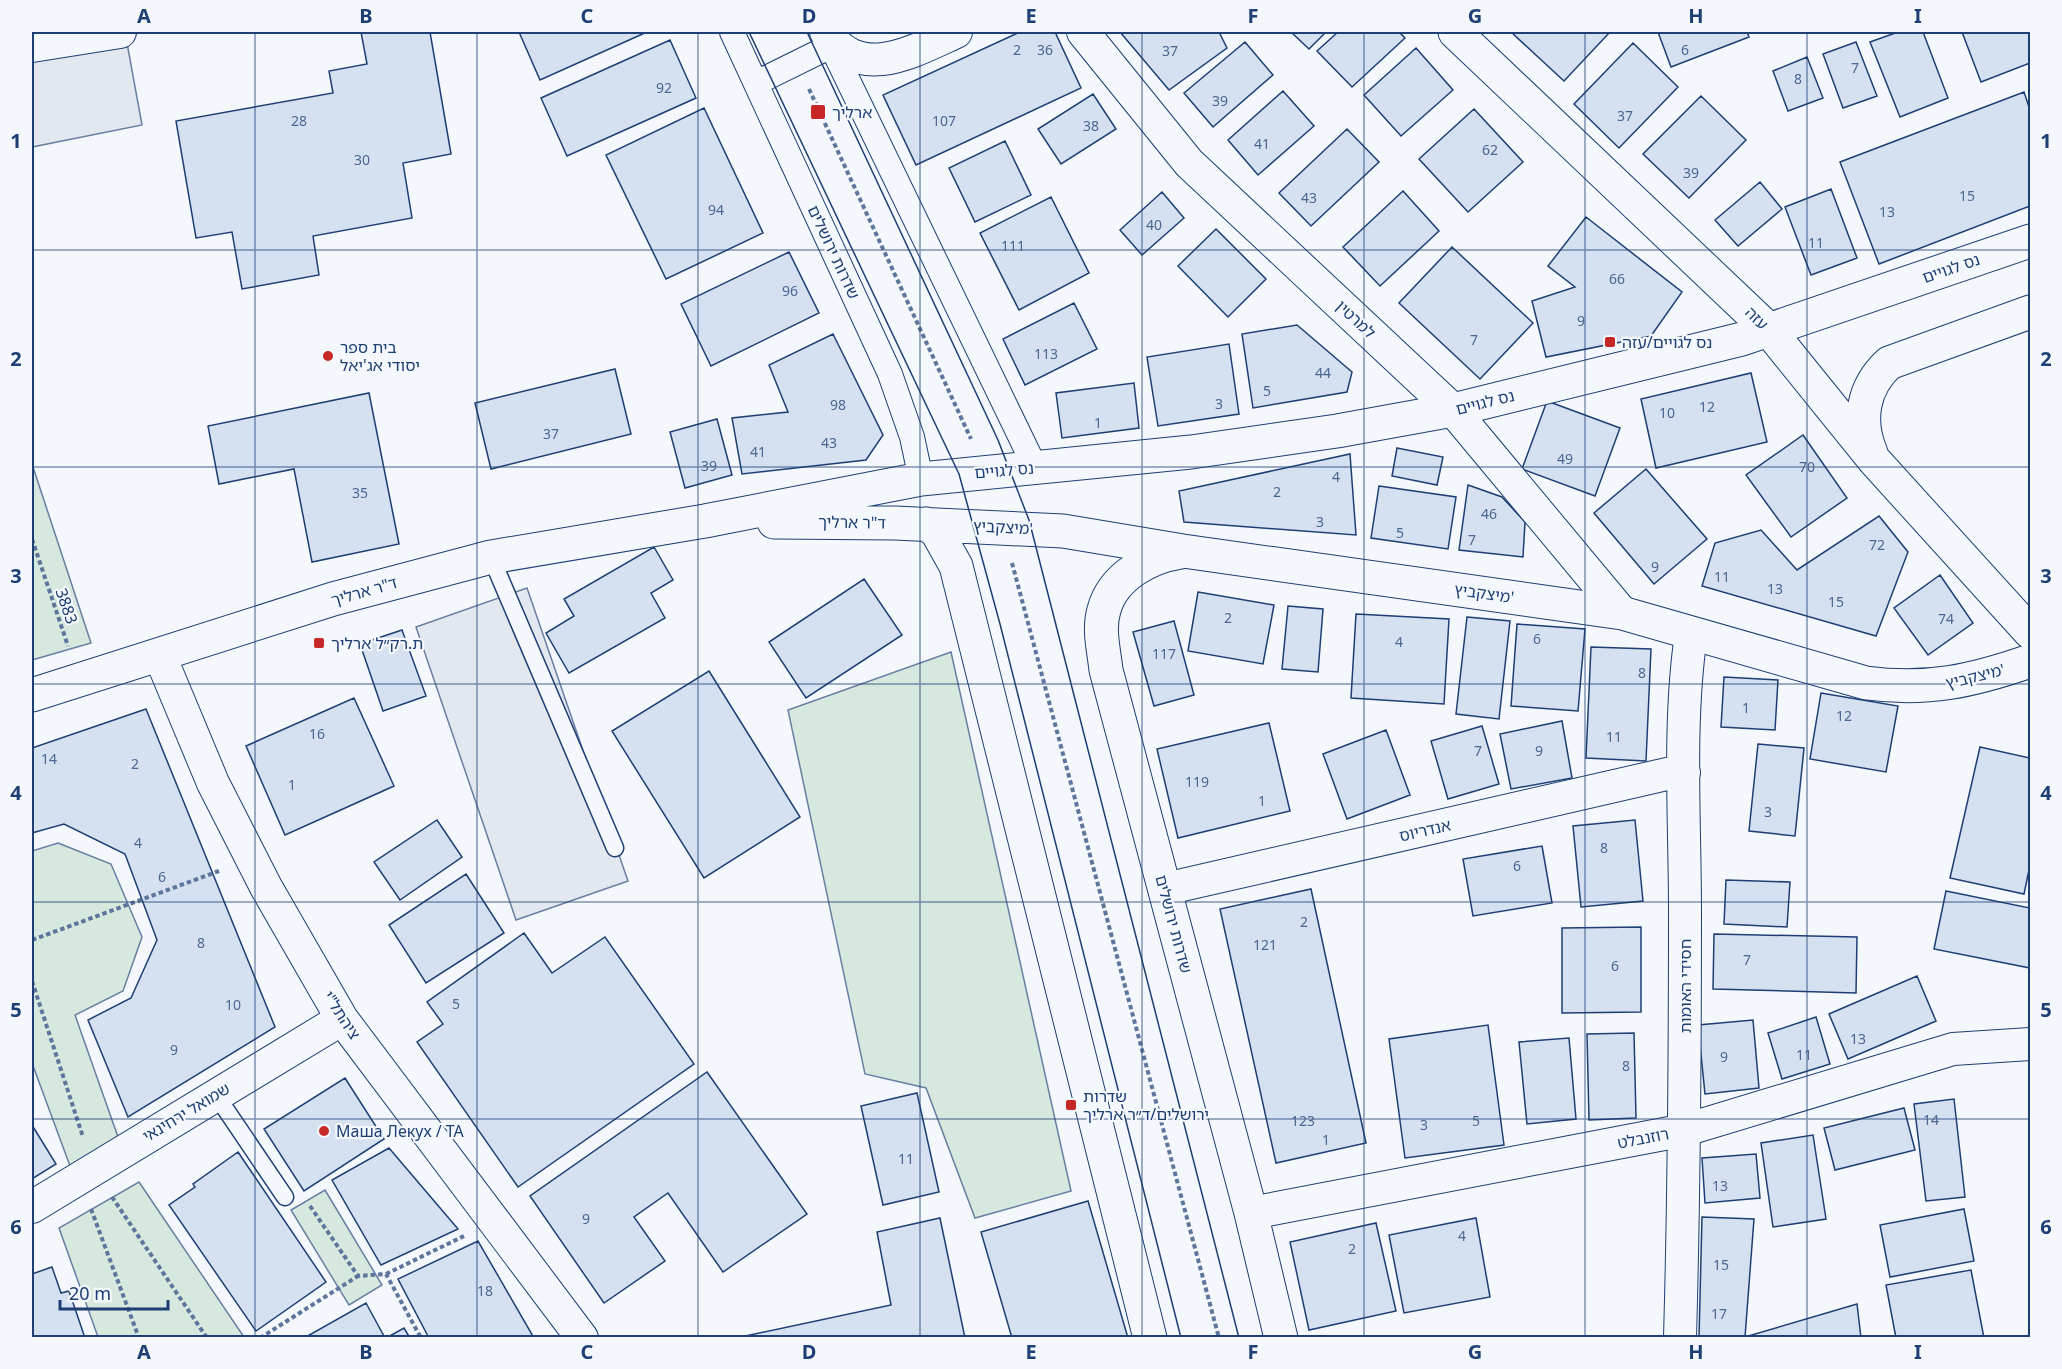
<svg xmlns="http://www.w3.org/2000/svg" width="2062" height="1369" font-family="'Noto Sans','Noto Sans Hebrew',sans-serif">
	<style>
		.green { fill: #d7e8df; stroke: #687fa3; stroke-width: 1.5 }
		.parking { fill: #e3e8f0; stroke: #687fa3; stroke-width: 1.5 }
		.building { fill: #d5e0f0; stroke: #1d3f73; stroke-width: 1.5 }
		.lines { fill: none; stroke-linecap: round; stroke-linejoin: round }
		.service-casing { stroke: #1d3f73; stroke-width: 19 }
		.pedestrian-casing { stroke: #1d3f73; stroke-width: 26 }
		.minor-casing { stroke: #1d3f73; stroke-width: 34 }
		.tertiary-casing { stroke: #1d3f73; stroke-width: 35 }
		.path { stroke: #5e769c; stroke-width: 4; stroke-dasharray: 4.5 3; stroke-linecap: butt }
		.service { stroke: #f4f7fb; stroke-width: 16 }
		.pedestrian { stroke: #f4f7fb; stroke-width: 24 }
		.minor { stroke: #f4f7fb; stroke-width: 32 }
		.tertiary { stroke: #f4f7fb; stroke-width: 33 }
		.tram { stroke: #1d3f73; stroke-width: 1.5 }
		.grid { fill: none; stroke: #1d3f73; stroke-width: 1.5; stroke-opacity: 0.55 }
		.poi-dot { fill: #c62828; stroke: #f4f7fb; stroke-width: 2 }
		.labels { text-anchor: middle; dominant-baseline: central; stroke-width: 4.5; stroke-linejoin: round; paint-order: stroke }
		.number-label { font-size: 14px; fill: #4b6792 }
		.poi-label { font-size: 16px; fill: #1d3f73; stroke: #f4f7fb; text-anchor: start }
		.street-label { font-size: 16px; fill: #1d3f73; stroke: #f4f7fb }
		.neatline { fill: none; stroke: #1d3f73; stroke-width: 2 }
		.grid-label { font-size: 20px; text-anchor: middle; font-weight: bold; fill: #1d3f73 }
	</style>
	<rect width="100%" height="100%" fill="#f4f7fb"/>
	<path class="green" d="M32,464l59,179 -59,17z
		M951,652l120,539 -96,27 -49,-130 -61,-14 -77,-364z
		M58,843l53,21 31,73 -19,54 -48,24 43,122 -48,29 -38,-103v-212z
		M139,1182l105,155h-146l-39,-109z
		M325,1190l57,95 -33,20 -58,-95z"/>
	<path class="parking" d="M32,32h93l17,93 -110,22z
		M527,588l101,293 -112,39 -100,-293z"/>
	<path class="building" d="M361,32h69l21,122 -48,9 9,55 -99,18 6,39 -77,14 -10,-57 -36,6 -20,-117 157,-28 -4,-22 38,-7z
		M519,32h128l-107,48z
		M1020,32h35l26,56 -165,77 -33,-70z
		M1120,32h99l8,16 -58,42z
		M1291,32h35l-17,17z
		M1338,32h61l6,6 -53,49 -35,-36z
		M1511,32h99l-46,49z
		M1658,32h89l2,5 -78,30z
		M1898,32h25l25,66 -48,19 -30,-75z
		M1962,32h68v31l-49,19z
		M670,40l26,58 -129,58 -26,-58z
		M1245,42l28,33 -60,52 -29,-34z
		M1856,42l21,54 -34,12 -20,-54z
		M1633,43l45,44 -59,61 -45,-44z
		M1416,48l37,42 -52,46 -37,-41z
		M1807,57l16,41 -35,13 -15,-40z
		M1283,91l31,35 -56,49 -30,-35z
		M2024,92l6,18v96l-151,58 -39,-102z
		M1093,94l23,35 -55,35 -23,-35z
		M1701,96l45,44 -57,58 -46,-44z
		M704,108l59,125 -97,46 -60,-124z
		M1474,109l49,53 -55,50 -49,-53z
		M1347,129l32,33 -68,64 -32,-33z
		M1005,141l26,54 -56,27 -26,-54z
		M1760,182l22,27 -44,37 -23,-26z
		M1831,189l26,69 -46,17 -26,-68z
		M1403,191l36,40 -59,55 -37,-39z
		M1162,192l22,26 -42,37 -22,-25z
		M1051,197l38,76 -70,37 -39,-77z
		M1586,217l96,75 -31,44 -105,21 -14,-56 43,-14 -27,-21z
		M1216,229l50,50 -38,38 -50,-51z
		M1452,247l81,76 -53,56 -81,-76z
		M789,252l30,61 -108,53 -30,-62z
		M1074,303l23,46 -72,36 -22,-46z
		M1297,325l55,47 -5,20 -94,16 -11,-74z
		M833,334l50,101 -17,25 -124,14 -10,-56 56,-6 -19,-47z
		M1229,344l10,70 -81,12 -11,-69z
		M615,369l16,65 -140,35 -16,-66z
		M1751,373l16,69 -111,26 -15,-69z
		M1134,383l5,45 -77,10 -6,-45z
		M369,393l30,151 -87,18 -18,-93 -75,15 -11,-58z
		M1547,401l73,27 -25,68 -73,-27z
		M717,419l15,56 -47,13 -15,-56z
		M1803,435l44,63 -56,39 -45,-62z
		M1397,448l46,9 -6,28 -45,-9z
		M1350,454l6,81 -172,-13 -5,-31z
		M1646,469l61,70 -53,45 -60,-71z
		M1468,485l34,12 23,25 -2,35 -64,-7z
		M1379,486l77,11 -8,52 -77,-11z
		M1879,516l29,36 -32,84 -174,-50 13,-43 46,-13 36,40z
		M654,547l19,33 -22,13 14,25 -96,55 -23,-40 28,-17 -10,-17z
		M1940,575l33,48 -45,32 -34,-47z
		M864,579l38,56 -96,63 -37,-56z
		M1198,592l76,13 -11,59 -75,-13z
		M1288,606l35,3 -5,63 -36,-3z
		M1356,614l93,5 -5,85 -93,-6z
		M1467,617l43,4 -11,98 -43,-5z
		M1174,621l20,74 -40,11 -21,-74z
		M1517,624l68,5 -7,82 -67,-5z
		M402,630l24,66 -43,15 -23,-67z
		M1591,647l60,2 -5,112 -60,-3z
		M709,671l91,146 -96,61 -92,-147z
		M1724,677l54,3 -3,50 -54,-3z
		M1821,693l77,13 -12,66 -76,-13z
		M354,698l40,88 -109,49 -39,-89z
		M146,709l129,318 -147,90 -40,-97 43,-22 26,-58 -32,-86 -61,-30 -32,9v-85z
		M1562,721l10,57 -61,11 -11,-55z
		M1269,723l21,88 -112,27 -21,-89z
		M1482,726l17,58 -51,15 -17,-58z
		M1386,730l24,65 -63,24 -24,-65z
		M1758,744l46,4 -9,88 -46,-5z
		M1980,747l50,11v107l-6,29 -74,-16z
		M437,820l25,37 -62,43 -26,-38z
		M1635,820l8,81 -62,6 -8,-81z
		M1542,846l10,57 -79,13 -10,-57z
		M466,874l38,59 -78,50 -37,-58z
		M1726,880l64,2 -3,45 -63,-3z
		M1311,889l55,254 -90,20 -56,-254z
		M1946,891l84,17v60l-96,-19z
		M1641,927v85l-79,1v-85z
		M524,933l28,40 53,-36 89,127 -176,123 -101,-145 26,-18 -16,-22z
		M1714,934l143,3 -1,56 -143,-4z
		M1917,976l19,45 -88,38 -19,-45z
		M1816,1017l14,47 -48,15 -14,-46z
		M1753,1020l6,68 -54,6 -7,-69z
		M1488,1025l16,120 -99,13 -16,-119z
		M1634,1033l2,85 -47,2 -2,-86z
		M1569,1038l7,81 -49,5 -8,-82z
		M707,1072l100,142 -84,58 -55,-79 -34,24 31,44 -61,42 -74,-107z
		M345,1078l39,61 -80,52 -40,-62z
		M917,1093l22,99 -56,13 -22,-99z
		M1954,1099l11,98 -39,4 -12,-97z
		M1904,1108l11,42 -80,20 -11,-42z
		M32,1125l24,39 -24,15z
		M1813,1135l13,84 -53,8 -12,-84z
		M389,1148l69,81 -77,36 -49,-85z
		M238,1152l88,130 -70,49 -87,-126 26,-18 -2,-3z
		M1756,1154l4,44 -55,5 -3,-45z
		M1088,1201l40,137h-116l-31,-106z
		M1964,1209l10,52 -84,16 -10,-52z
		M1702,1217l52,2 -9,118 112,-33 4,34h-162z
		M940,1218l25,120h-229l155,-33 -14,-73z
		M1476,1218l14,79 -86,16 -15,-78z
		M1376,1223l20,88 -87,19 -19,-88z
		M478,1241l56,97h-105l-31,-59z
		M52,1267l9,26 8,-2 16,47h-53v-64z
		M1971,1270l13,68h-88l-10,-53z
		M366,1303l19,35h-81z
		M404,1328l6,10h-24z"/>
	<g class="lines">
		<defs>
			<path id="service" d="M491,557l124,291
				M216,1095l69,102"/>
			<path id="pedestrian" d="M732,32l158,342 22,63 9,42
				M827,37l208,430
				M756,83l75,-37"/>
			<path id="minor" d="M826,32c34,51 88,19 130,0
				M1083,32l106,131 264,247 169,203
				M32,46l88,-14
				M160,656l53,127 53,104 76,132 240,319
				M1165,889l515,-118 4,2
				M32,1207l310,-188
				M1251,1213l434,-83 268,-81 77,-5
				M1680,1338c4,-143 5,-285 5,-427 0,-89 -7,-188 6,-276"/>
			<path id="tertiary" d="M1455,32l314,298 105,130 156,172
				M1871,453c-14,-33 -8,-66 18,-90l141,-51
				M774,522l121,1 168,8 120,20 439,62 244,70c62,8 106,-2 164,-22
				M927,524l10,8 19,34 194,772
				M1181,552c-32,5 -68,24 -77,58 -6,19 0,41 2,60l145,543 30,125
				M32,695l301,-96 158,-42 214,-36 216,-42 270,-27 146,-21 116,-21 289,-71 288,-98"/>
		</defs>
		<use href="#service" class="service-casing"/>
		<use href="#pedestrian" class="pedestrian-casing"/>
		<use href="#minor" class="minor-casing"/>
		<use href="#tertiary" class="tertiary-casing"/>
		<path class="path" d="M809,89l162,350
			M32,539l36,107
			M1012,563l207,775
			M32,940l187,-69
			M32,981l51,156
			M112,1197l95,141
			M310,1206l48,70 28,-2 35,64
			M91,1209l48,129
			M386,1274l78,-38
			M260,1338l98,-62"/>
		<use href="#service" class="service"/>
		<use href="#pedestrian" class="pedestrian"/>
		<use href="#minor" class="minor"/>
		<use href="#tertiary" class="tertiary"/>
		<path class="tram" d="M749,32l210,442 41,150 181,714
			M807,32l191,408 31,80 210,818"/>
	</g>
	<path class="grid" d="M255,32v1306M477,32v1306M698,32v1306M920,32v1306M1142,32v1306M1364,32v1306M1585,32v1306M1807,32v1306M32,250h1998M32,467h1998M32,684h1998M32,902h1998M32,1119h1998"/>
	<g class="poi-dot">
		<rect x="810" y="104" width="16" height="16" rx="3"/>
		<rect x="1604" y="336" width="12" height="12" rx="3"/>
		<circle cx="328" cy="356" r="6"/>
		<rect x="313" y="637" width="12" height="12" rx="3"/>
		<rect x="1065" y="1099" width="12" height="12" rx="3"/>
		<circle cx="324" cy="1131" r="6"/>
	</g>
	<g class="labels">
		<g class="number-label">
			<text x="1017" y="49">2</text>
			<text x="1045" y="49">36</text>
			<text x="1685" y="49">6</text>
			<text x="1170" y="50">37</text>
			<text x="1855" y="67">7</text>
			<text x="1798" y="78">8</text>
			<text x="664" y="87">92</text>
			<text x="1220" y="100">39</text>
			<text x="1625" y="115">37</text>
			<text x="299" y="120">28</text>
			<text x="944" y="120">107</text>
			<text x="1091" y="125">38</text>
			<text x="1262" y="143">41</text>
			<text x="1490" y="149">62</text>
			<text x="362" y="159">30</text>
			<text x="1691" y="172">39</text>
			<text x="1967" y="195">15</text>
			<text x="1309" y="197">43</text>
			<text x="716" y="209">94</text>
			<text x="1887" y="211">13</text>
			<text x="1154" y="224">40</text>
			<text x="1816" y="242">11</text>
			<text x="1013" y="245">111</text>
			<text x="1617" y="278">66</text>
			<text x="790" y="290">96</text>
			<text x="1581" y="320">9</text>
			<text x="1474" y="339">7</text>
			<text x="1046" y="353">113</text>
			<text x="1323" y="372">44</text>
			<text x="1267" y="390">5</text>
			<text x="1219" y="403">3</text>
			<text x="838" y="404">98</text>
			<text x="1707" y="406">12</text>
			<text x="1667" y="412">10</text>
			<text x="1098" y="422">1</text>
			<text x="551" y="433">37</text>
			<text x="829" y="442">43</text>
			<text x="758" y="451">41</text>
			<text x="1565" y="458">49</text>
			<text x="709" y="465">39</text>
			<text x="1807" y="466">70</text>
			<text x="1336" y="476">4</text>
			<text x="1277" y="491">2</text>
			<text x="360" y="492">35</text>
			<text x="1489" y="513">46</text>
			<text x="1320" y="521">3</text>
			<text x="1400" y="532">5</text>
			<text x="1472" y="539">7</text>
			<text x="1877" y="544">72</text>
			<text x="1655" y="566">9</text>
			<text x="1722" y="576">11</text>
			<text x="1775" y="588">13</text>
			<text x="1836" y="601">15</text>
			<text x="1228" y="617">2</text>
			<text x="1946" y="618">74</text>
			<text x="1537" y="638">6</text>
			<text x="1399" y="641">4</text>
			<text x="1164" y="653">117</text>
			<text x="1642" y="672">8</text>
			<text x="1746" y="707">1</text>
			<text x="1844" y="715">12</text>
			<text x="317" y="733">16</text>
			<text x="1614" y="736">11</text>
			<text x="1478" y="750">7</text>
			<text x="1539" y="750">9</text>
			<text x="49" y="758">14</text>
			<text x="135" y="763">2</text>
			<text x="1197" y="781">119</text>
			<text x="292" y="784">1</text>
			<text x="1262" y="800">1</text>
			<text x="1768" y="811">3</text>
			<text x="138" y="842">4</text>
			<text x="1604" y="847">8</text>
			<text x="1517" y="865">6</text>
			<text x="162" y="876">6</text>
			<text x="1304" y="921">2</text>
			<text x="201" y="942">8</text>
			<text x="1265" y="944">121</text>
			<text x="1747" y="959">7</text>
			<text x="1615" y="965">6</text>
			<text x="456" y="1003">5</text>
			<text x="233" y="1004">10</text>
			<text x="1858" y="1038">13</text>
			<text x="174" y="1049">9</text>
			<text x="1804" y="1054">11</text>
			<text x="1724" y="1056">9</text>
			<text x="1626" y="1065">8</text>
			<text x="1931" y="1119">14</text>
			<text x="1303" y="1120">123</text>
			<text x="1476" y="1120">5</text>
			<text x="1424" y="1124">3</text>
			<text x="1326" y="1139">1</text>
			<text x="906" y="1158">11</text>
			<text x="1720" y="1185">13</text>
			<text x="586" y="1218">9</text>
			<text x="1462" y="1235">4</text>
			<text x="1352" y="1248">2</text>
			<text x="1721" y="1264">15</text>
			<text x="485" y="1290">18</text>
			<text x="1719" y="1313">17</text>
		</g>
		<g class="poi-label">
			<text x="832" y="112">ארליך</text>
			<text x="1622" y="342">נס לגויים/עזה</text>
			<text x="340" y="347">בית ספר<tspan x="340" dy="18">יסודי אג'יאל</tspan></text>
			<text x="331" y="643">ת.רק״ל ארליך</text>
			<text x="1083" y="1096">שדרות<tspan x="1083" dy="18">ירושלים/ד״ר ארליך</tspan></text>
			<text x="336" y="1131">Маша Лекух / ТА</text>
		</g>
		<g class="street-label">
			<text transform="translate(834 252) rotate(65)">שדרות ירושלים</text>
			<text transform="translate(1951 268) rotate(-19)">נס לגויים</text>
			<text transform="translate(1757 318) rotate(45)">עזה</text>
			<text transform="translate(1356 319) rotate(43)">למרטין</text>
			<text transform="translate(1485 402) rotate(-14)">נס לגויים</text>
			<text transform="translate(1004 470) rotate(-5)">נס לגויים</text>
			<text transform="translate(852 522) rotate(1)">ד"ר ארליך</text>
			<text transform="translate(1003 527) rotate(3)">מיצקביץ'</text>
			<text transform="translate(364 591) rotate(-16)">ד"ר ארליך</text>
			<text transform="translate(1484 593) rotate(8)">מיצקביץ'</text>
			<text transform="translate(67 606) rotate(71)">3883</text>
			<text transform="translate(1975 676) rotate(-14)">מיצקביץ'</text>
			<text transform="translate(1425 830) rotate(-13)">אנדריוס</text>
			<text transform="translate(1174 924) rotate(75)">שדרות ירושלים</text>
			<text transform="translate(1685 986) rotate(-90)">חסידי האומות</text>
			<text transform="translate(342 1015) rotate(57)">ציהתל"י</text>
			<text transform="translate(186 1112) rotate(-31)">שמואל ירחינאי</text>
			<text transform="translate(1643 1138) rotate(-11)">רוזנבלט</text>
		</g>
	</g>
	<rect width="2062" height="1369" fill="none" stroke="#f4f7fb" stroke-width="66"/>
	<path d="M60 1300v9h108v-9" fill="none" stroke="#1d3f73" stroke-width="3"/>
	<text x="69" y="1300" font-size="18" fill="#1d3f73" stroke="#f4f7fb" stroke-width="4.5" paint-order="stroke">20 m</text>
	<rect x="33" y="33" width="1996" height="1303" class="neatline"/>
	<g class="grid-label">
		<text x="144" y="23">A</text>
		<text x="366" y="23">B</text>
		<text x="587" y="23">C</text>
		<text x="809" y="23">D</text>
		<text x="1031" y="23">E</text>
		<text x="1253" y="23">F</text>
		<text x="1475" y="23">G</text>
		<text x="1696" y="23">H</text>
		<text x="1918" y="23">I</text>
		<text x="16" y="148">1</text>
		<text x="2046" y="148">1</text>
		<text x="16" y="366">2</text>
		<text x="2046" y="366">2</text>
		<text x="16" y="583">3</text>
		<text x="2046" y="583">3</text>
		<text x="16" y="800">4</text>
		<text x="2046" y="800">4</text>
		<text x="16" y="1017">5</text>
		<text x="2046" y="1017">5</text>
		<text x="16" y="1234">6</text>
		<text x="2046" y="1234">6</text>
		<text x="144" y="1359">A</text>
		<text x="366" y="1359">B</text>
		<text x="587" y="1359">C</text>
		<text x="809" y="1359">D</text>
		<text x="1031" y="1359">E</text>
		<text x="1253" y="1359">F</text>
		<text x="1475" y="1359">G</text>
		<text x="1696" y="1359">H</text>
		<text x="1918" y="1359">I</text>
	</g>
</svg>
